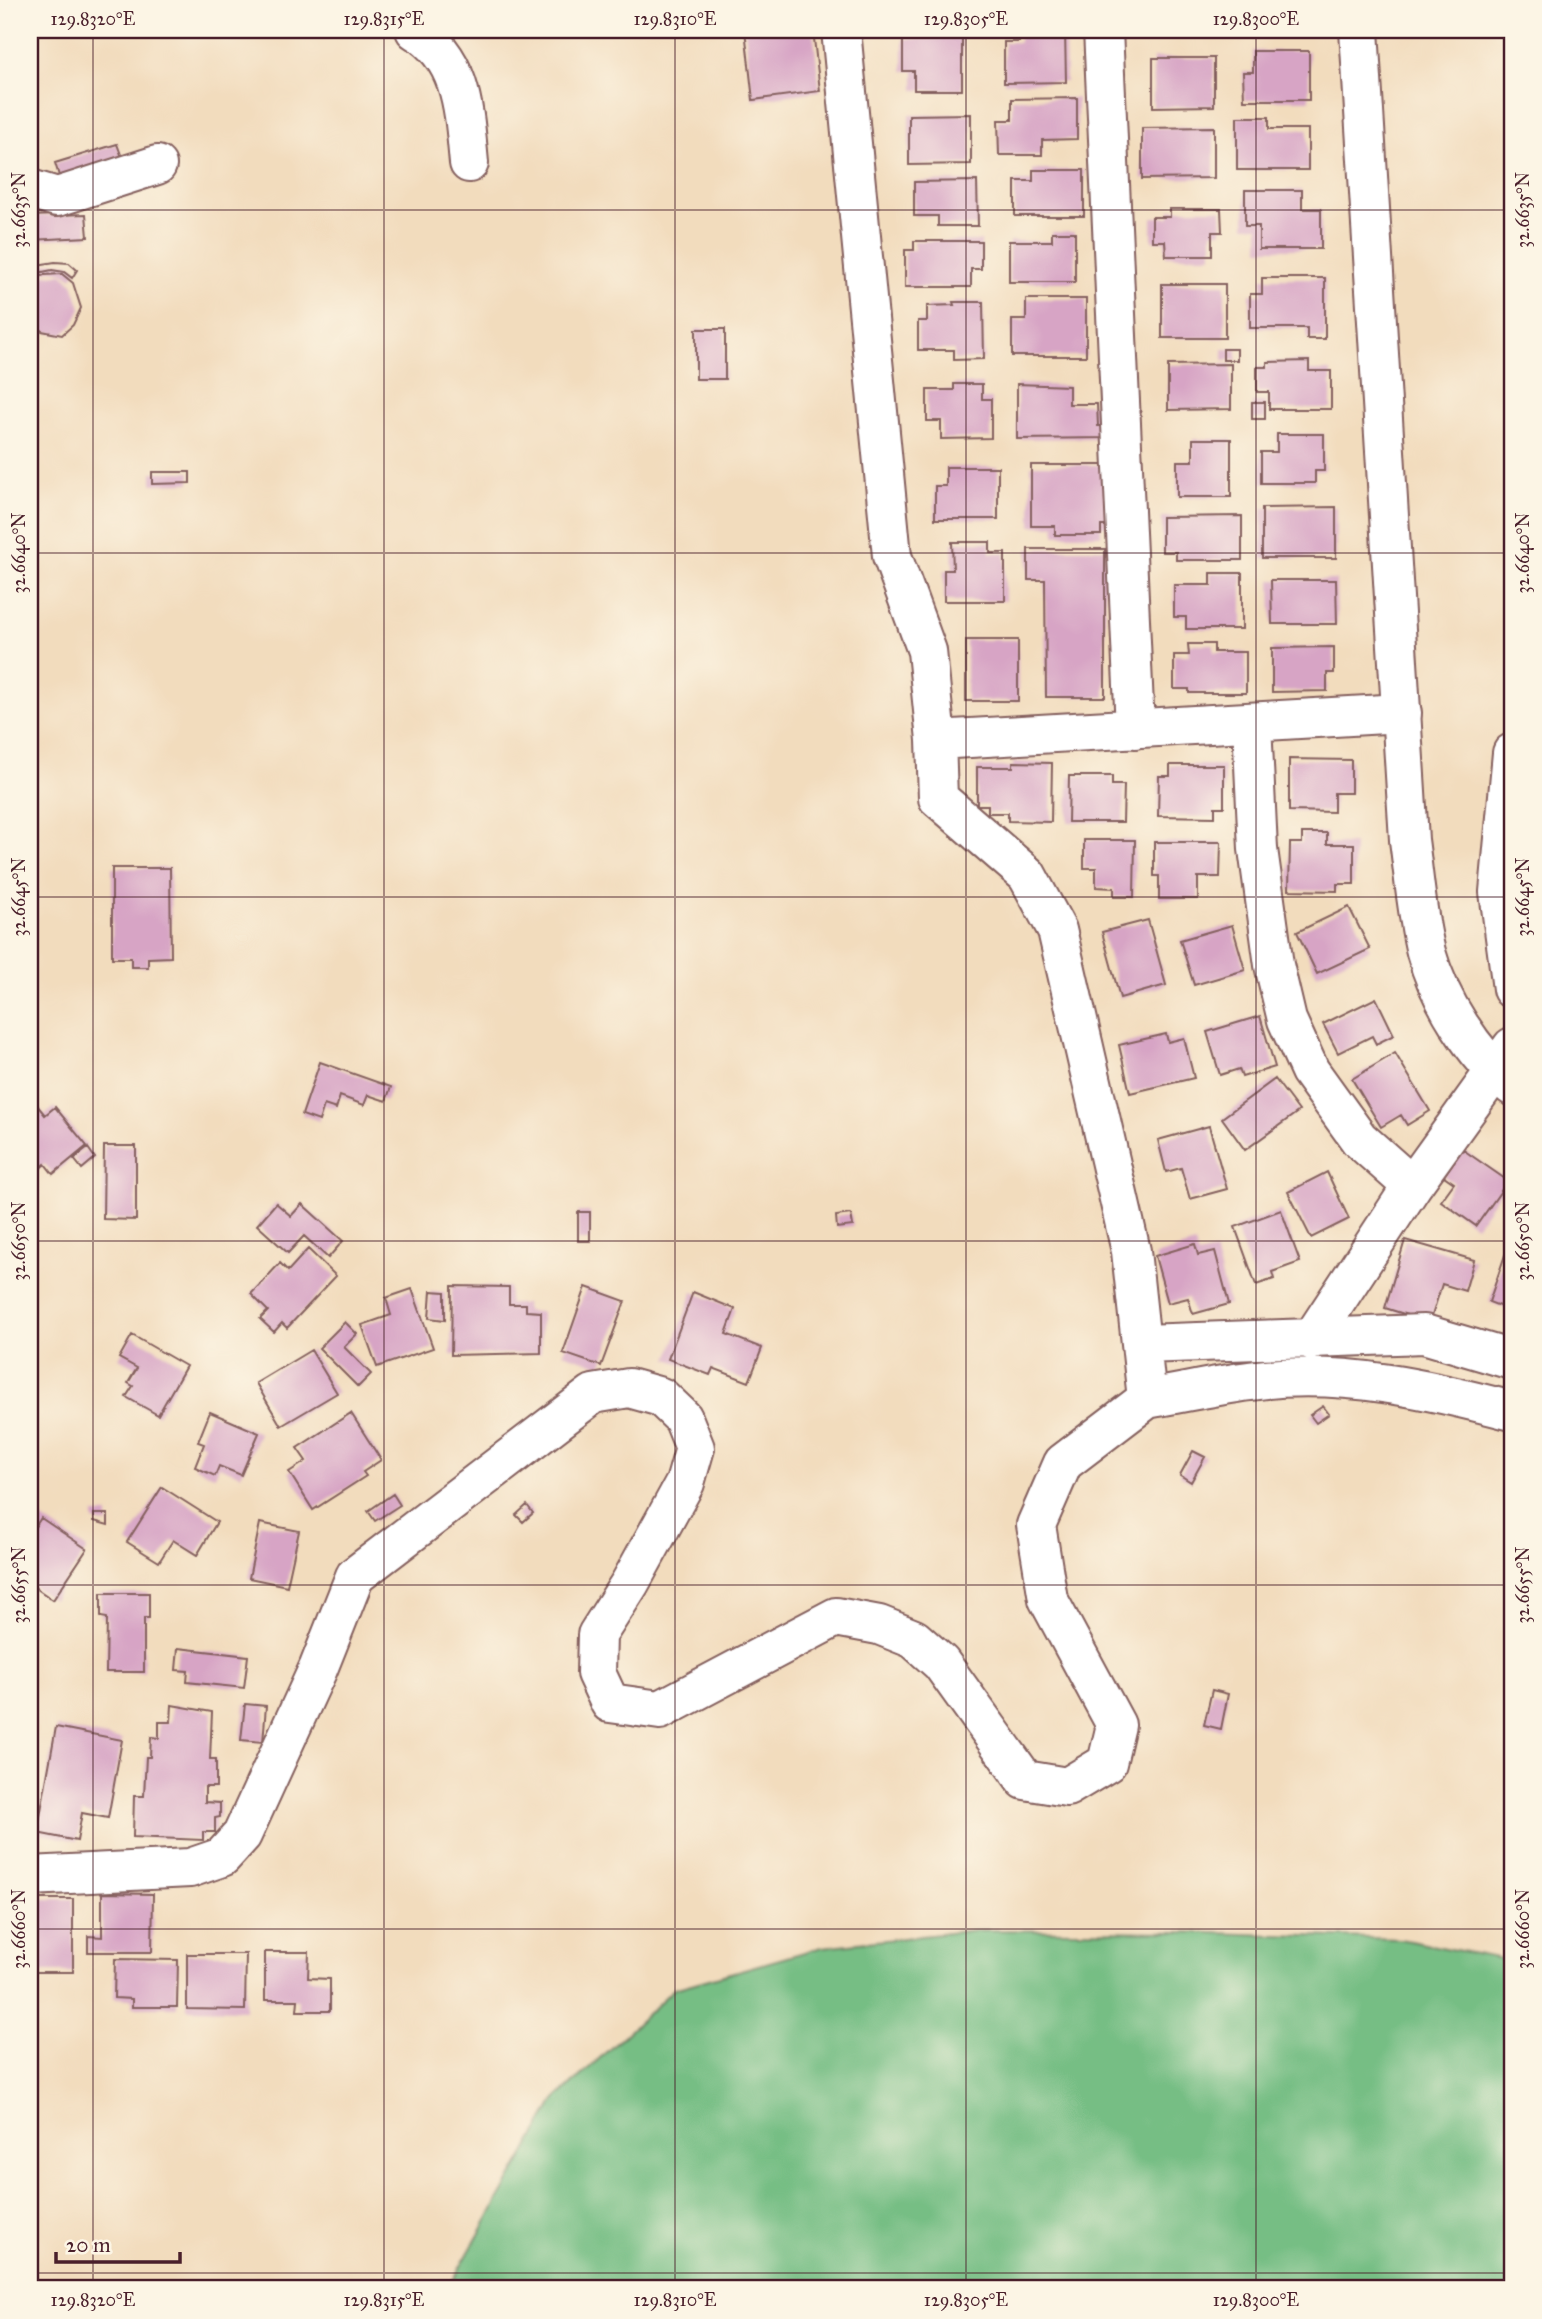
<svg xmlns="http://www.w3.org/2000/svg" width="1542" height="2319" font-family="'IM FELL Great Primer',serif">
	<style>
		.forest { fill: #76be84; stroke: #606e58; stroke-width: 2 }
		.building { fill: #d7a4c5 }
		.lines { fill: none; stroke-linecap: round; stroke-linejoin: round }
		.street-casing { stroke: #85615e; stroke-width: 42 }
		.secondary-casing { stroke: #85615e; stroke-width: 42 }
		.street { stroke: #fff; stroke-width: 38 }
		.secondary { stroke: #fff; stroke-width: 38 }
		.ticks { fill: none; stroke: #4a1f2b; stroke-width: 2; stroke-opacity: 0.45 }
		.neatline { fill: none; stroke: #4a1f2b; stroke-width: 2.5 }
		.ticks-label { font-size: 18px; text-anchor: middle; fill: #4a1f2b }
	</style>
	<rect width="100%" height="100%" fill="#fcf5e5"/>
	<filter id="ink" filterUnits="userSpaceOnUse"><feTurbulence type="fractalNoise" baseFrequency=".0143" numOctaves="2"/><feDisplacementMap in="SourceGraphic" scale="14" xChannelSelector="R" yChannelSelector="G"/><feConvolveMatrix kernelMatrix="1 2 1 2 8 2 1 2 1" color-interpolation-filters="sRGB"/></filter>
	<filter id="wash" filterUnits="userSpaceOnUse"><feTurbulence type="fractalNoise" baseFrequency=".00686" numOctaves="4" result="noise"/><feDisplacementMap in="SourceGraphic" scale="28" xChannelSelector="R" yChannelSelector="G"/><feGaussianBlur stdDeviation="1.57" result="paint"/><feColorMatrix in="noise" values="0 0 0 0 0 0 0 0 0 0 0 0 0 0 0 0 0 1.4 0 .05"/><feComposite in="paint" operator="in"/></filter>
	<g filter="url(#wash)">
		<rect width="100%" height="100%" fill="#f2dcbd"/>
		<path class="forest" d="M976,1930l203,2 221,7 112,22v328h-1064l108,-190 118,-110 148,-42z"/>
		<g id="blocks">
			<path class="building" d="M745,30h68l7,61 -67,9z
				M1019,30h46l1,52 -62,1v-41h15z
				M903,39h59v51h-48v-19h-11z
				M1253,51h56v49h-65l-1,-28h10z
				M1153,58h61v48l-61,1z
				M1077,98v41l-35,1v15h-43l-1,-35h14v-21z
				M971,114v50l-62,1v-50z
				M1237,117h32v12h39v41h-71z
				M1214,127v51l-72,1v-51z
				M117,144l6,16 -63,19 -5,-16z
				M1033,170h51v46h-69v-35h18z
				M977,181l1,45h-40v-10h-24v-34z
				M1245,190h57v19h19v40h-62v-23h-14z
				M1170,209h51l1,23h-10v24h-46l-1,-15h-13v-24h18z
				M86,214l2,23 -58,3v-24z
				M1052,232h23v50h-66v-41h43z
				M914,241h67v28h-10v18h-66v-37h9z
				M55,262l14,1 8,7 -5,8 -8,-6 -12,-2 -19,4 -3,5v-13z
				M62,274l11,9 8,25 -8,17 -11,10 -20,-4 -12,-10 2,-41 12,-5z
				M1262,278h63v61h-18v-11h-57v-34h12z
				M1162,284h63v54h-63z
				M1026,299h60v57h-74v-36h14z
				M953,302h30l1,57 -30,1v-10h-36v-29h9v-15l27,-1z
				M696,329h29v50h-29z
				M1223,349h14v11h-14z
				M1309,361v10h22v38h-62v-17h-12v-25h10v-5z
				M1231,364v45l-63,1v-45z
				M954,384h28v15h9v39l-50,1v-18h-14v-31h27z
				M1017,384l52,2v18h28l1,22h9v12l-90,1z
				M1252,402h13v17h-13z
				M1277,434h47v37h-9v12h-54v-31h16z
				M1193,439h38v58h-54v-36h16z
				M1031,465h76v61h-6v9h-46v-9h-24z
				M946,467h52v52h-63v-33h11z
				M152,472h38v11l-38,1z
				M1336,507v51h-74v-50z
				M1242,516v44h-66v-8h-14v-35z
				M952,542h38v11h15v48h-61v-31h9z
				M1028,549h77v148h-59l-1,-117h-17z
				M1211,573h31v56h-56v-12h-12v-32h37z
				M1271,580h65l1,44h-65z
				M966,640h52v61h-52z
				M1188,644h26v8h32v41h-57v-4h-15v-34h15z
				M1334,647v26h-7v18l-55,1v-44z
				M1289,759l62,1v33h-17v19l-45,-1z
				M1013,762l39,1 -1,59 -43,-1v-8h-20v-8h-11v-38h36z
				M1170,765h54v42h-9v10l-57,-1 1,-40h11z
				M1069,776h43v9h12l-1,37h-55z
				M1302,833h25v11h27v40h-17v7l-48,-1 1,-47h12z
				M1084,840h51l-1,57h-20v-9l-18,-1v-19h-12z
				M1154,842h67l-1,35h-22v22h-39v-23h-5z
				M112,868h58l1,89 -23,1v9h-17v-9h-19z
				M1349,907l21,42 -53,25 -20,-42z
				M1148,920l18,65 -46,13 -18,-66z
				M1232,925l13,45 -51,15 -14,-45z
				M1376,998l18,37 -18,9 -4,-8 -34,17 -15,-29z
				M1260,1016l15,51 -33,10 -3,-8 -19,6 -13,-43z
				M1166,1034l2,8 16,-4 10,40 -64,15 -11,-48z
				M1395,1053l35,58 -23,14 -6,-10 -20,12 -29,-48z
				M320,1062l71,25 -5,14 -18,-6 -4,10 -24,-9 -4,13 -12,-4 -5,16 -17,-6z
				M1275,1079l24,32 -54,39 -23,-32z
				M36,1104l9,11 10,-8 32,39 -34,28 -8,-10 -15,13v-68z
				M1209,1126l18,63 -37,10 -9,-31 -15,4 -8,-32z
				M104,1146h32v74l-33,-1z
				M88,1148l7,10 -13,11 -8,-10z
				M1462,1149l46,32 -32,45 -35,-25 13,-18 -10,-7z
				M1327,1172l22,47 -38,19 -23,-46z
				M276,1203l15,13 11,-12 41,37 -15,17 -24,-22 -16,17 -31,-28z
				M1281,1210l19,52 -28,10 2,7 -18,6 -21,-58z
				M578,1212h12v29h-12z
				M851,1214l2,12 -16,2 -1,-12z
				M1405,1240l69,20 -9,31 -23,-7 -12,38 -45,-14z
				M1195,1244l3,11 17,-4 14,53 -36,10 -5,-16 -20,5 -13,-47z
				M308,1249l28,27 -49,52 -5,-5 -8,9 -14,-13 8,-8 -17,-17 29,-31 8,8z
				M1505,1255l7,2v54l-23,-9z
				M452,1286l57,1v17h17v7l15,1v41l-90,2z
				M586,1287l39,14 -24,65 -38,-13z
				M412,1289l21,59 -56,19 -15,-42 29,-10 -5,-17z
				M431,1291l14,1v28l-16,-2z
				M693,1292l42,17 -9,25 36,14 -13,34 -36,-14 -3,7 -42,-16z
				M345,1322l12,12 -13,13 27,27 -13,13 -39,-39z
				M132,1335l54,31 -28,49 -32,-18 7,-11 -5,-3 9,-15 -18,-10z
				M311,1350l26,43 -56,33 -25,-43z
				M1323,1406l6,8 -13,9 -6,-8z
				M210,1412l49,21 -18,42 -22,-9 -4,10 -20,-9 9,-23 -6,-2z
				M351,1413l30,47 -18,12 3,4 -53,34 -24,-38 17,-11 -9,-13z
				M1193,1451l12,6 -14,25 -11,-7z
				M162,1487l55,35 -20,33 -24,-15 -14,22 -32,-20z
				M393,1494l7,11 -25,16 -7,-10z
				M527,1505l6,8 -10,9 -7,-7z
				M94,1514h14v11l-14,-4z
				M41,1518l46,31 -34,51 -23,-16v-50z
				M260,1523l39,8 -12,55 -38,-8z
				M101,1593h48v25h-5v54h-38l1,-54 -6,-1z
				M178,1648l70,8 -4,32 -57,-6 1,-11 -12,-1z
				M1212,1690l16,4 -7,35 -17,-4z
				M245,1704l21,2 -3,36 -22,-2z
				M172,1705l40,7 -2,47h6v28h-11v15l15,1v14l-5,1v14h-12v8l-70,-3 1,-41h10l2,-39h4l1,-20 8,1v-16h12z
				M56,1727l66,13 -14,78 -26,-5 -5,28 -40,-8z
				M102,1893l51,1 -1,58h-64v-16l14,1z
				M30,1899h43v73h-43z
				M265,1952h44l-1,26 22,1v32h-33l1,-11h-33z
				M187,1954h59l-1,56 -58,-1z
				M115,1959l63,1 -1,47h-45v-8l-18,-1z"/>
		</g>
	</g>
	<g filter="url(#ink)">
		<use href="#blocks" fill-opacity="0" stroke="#85615e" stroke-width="2"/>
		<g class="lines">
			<defs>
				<path id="street" d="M415,30c48,29 49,82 54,133
					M1103,30l32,699
					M30,189l27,8 100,-32
					M1252,723l6,126 16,116 13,55 23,51 49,68 53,47
					M936,740l466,-27
					M1512,753l-13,139 13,97
					M1311,1340l101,-154 100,-139
					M1143,1344l281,-10 88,26
					M1147,1399c37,-6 74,-15 111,-19 86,-10 171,9 254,31
					M30,1876l160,-8 32,-11 20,-22 76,-166 37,-93 238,-182 36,-6 32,9 22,21 12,30 -10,35 -55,100 -33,52 -1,38 14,30 50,7 176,-93 43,8 35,14 27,24 84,117 42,7 40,-24 9,-38 -68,-126 -12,-74 27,-62 84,-64 -16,-148 -74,-321 -30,-55 -89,-77 -2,-58 -9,-89 -35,-95 -51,-526"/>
				<path id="secondary" d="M1359,30l50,810c5,36 8,76 17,112 13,48 48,103 86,134"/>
			</defs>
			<use href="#street" class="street-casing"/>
			<use href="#secondary" class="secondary-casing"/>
			<use href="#street" class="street"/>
			<use href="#secondary" class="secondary"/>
		</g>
	</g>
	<path class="ticks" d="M93,30v2259M384,30v2259M675,30v2259M966,30v2259M1256,30v2259M30,210h1482M30,553h1482M30,897h1482M30,1241h1482M30,1585h1482M30,1929h1482M30,2273h1482"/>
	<rect width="1542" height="2319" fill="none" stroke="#fcf5e5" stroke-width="77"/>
	<path d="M56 2252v10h124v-10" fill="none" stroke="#4a1f2b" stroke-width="3.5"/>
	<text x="66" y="2252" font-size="21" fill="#4a1f2b" stroke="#fcf5e5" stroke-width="5" paint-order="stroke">20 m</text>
	<rect x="38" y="38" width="1466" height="2242" class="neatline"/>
	<g class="ticks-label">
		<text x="93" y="25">129.8320°E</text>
		<text x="384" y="25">129.8315°E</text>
		<text x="675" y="25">129.8310°E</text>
		<text x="966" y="25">129.8305°E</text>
		<text x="1256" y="25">129.8300°E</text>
		<text transform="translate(1523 210) rotate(-90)" y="6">32.6635°N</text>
		<text transform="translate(19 210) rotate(-90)" y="6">32.6635°N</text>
		<text transform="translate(1523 553) rotate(-90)" y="6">32.6640°N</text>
		<text transform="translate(19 553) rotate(-90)" y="6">32.6640°N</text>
		<text transform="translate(19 897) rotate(-90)" y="6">32.6645°N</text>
		<text transform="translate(1523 897) rotate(-90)" y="6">32.6645°N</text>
		<text transform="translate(19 1241) rotate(-90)" y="6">32.6650°N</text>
		<text transform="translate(1523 1241) rotate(-90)" y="6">32.6650°N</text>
		<text transform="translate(19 1585) rotate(-90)" y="6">32.6655°N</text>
		<text transform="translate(1523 1585) rotate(-90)" y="6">32.6655°N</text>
		<text transform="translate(1523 1929) rotate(-90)" y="6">32.6660°N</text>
		<text transform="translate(19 1929) rotate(-90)" y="6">32.6660°N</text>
		<text x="93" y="2306">129.8320°E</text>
		<text x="384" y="2306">129.8315°E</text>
		<text x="675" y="2306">129.8310°E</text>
		<text x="966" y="2306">129.8305°E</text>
		<text x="1256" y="2306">129.8300°E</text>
	</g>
</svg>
